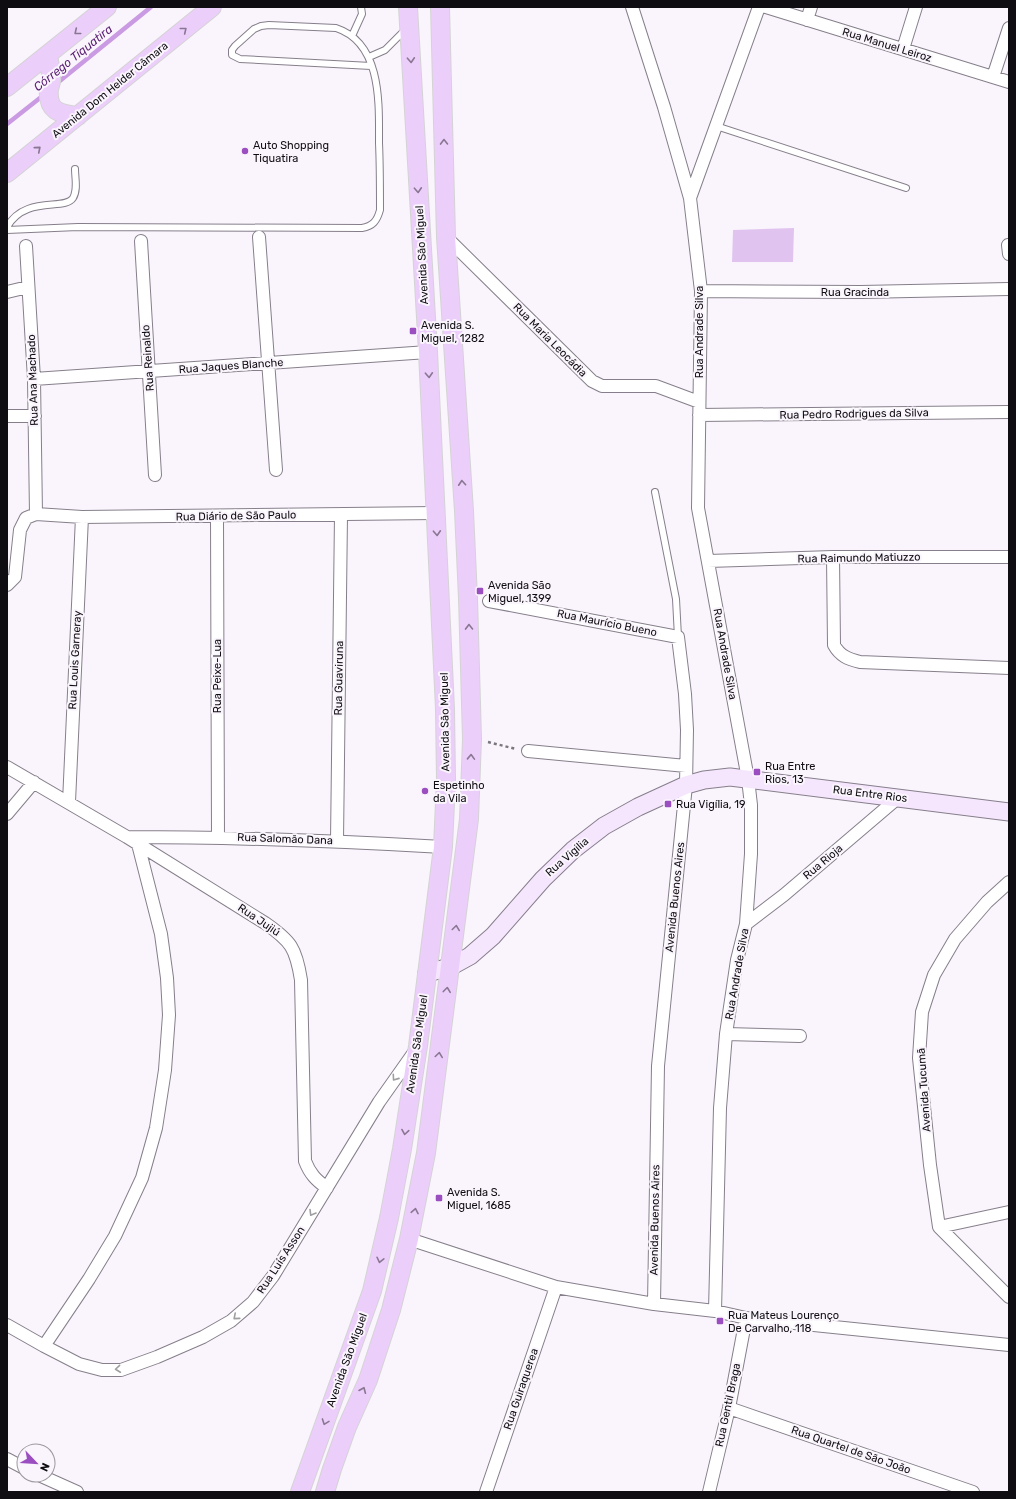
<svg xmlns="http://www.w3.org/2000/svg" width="1016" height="1499" font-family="Rubik,sans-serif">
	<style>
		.green { fill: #e0c3ef }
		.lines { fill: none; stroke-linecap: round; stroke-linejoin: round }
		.stream { stroke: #ca9be3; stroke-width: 4.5 }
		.lane-casing { stroke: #867f8b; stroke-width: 8 }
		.street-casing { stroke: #867f8b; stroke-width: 14 }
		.secondary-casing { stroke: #867f8b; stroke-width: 19 }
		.primary-casing { stroke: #d4d3d4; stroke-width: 20 }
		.path { stroke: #7a767d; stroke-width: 2.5; stroke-dasharray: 3 3; stroke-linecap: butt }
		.lane { stroke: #fff; stroke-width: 6 }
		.street { stroke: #fff; stroke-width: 12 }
		.secondary { stroke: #f5e6fd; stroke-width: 17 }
		.primary { stroke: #eccefb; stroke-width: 18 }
		.oneway { stroke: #897792 }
		.oneway2 { stroke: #9f9ea0 }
		.poi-dot { fill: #9b4ec0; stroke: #faf5fd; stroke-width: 1.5 }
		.labels { text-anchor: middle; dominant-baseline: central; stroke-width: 4; stroke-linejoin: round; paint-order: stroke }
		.street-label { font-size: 11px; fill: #100d12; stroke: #faf5fd }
		.poi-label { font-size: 11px; fill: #100d12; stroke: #faf5fd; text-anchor: start }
		.water-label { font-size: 12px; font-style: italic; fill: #591e72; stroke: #faf5fd }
	</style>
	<rect width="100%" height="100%" fill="#faf5fd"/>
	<path class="green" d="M794,228l-1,34h-61l1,-32z"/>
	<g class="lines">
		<path class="stream" d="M56,84l95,-77
			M7,124l38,-30"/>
		<defs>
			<path id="lane" d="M352,36l10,-22 -1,-7
				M369,57l16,-7 20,-20
				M716,126l190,62
				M7,227c18,-32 58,-16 66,-29 5,-8 2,-20 2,-29
				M7,230l71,-3 284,1c11,-2 15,-7 18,-18 0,-22 0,-45 -1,-67 0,-40 3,-100 -43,-115l-67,-3 -8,1 -7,3 -19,17 -3,4v5l8,4 131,7
				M655,492l21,107 2,38"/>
			<path id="street" d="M632,7l32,100 26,91
				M766,7l243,75
				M807,20l4,-13
				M903,49l13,-42
				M993,77l16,-49
				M259,237l17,233
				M446,237l146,144 10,5h54l43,16
				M141,241l14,234
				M1008,245l1,9
				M26,246l8,133 2,135
				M701,291l160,1 148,-3
				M7,292l21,-5
				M34,379l394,-27
				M699,415l310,-3
				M7,416h28
				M217,516l1,321
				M833,557l1,88c6,11 14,14 26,17l149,6
				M708,561l125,-4h176
				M7,585l8,-8 5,-47 6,-12 10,-4 46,3 354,-4
				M489,601l189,36 7,57 2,36 -1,55 -28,281 -4,238
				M528,751l158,15
				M7,767l120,70 138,86c26,18 31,25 36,57l4,181c5,13 11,19 22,27
				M69,802l13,-285
				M7,814l27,-32
				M127,837c106,0 211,4 316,10
				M337,841l4,-326
				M1009,882l-22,20 -32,37 -21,36 -12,37 -3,46 11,107 9,62 70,70
				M746,924l38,-29 115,-98
				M726,1034l74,2
				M939,1227l70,-15
				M409,1239l147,48 98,17 61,7 31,7 263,27
				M715,1311l5,-203 6,-74 11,-74 9,-36 5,-70v-49l-3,-26 -50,-271 3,-217 -11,-93 69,-191
				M7,1325l37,21 35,18 23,6h19l36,-13 46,-20 28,-16 22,-19 20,-26 106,-174 36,-51
				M44,1346l45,-67 26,-43 27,-58 14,-50 9,-58 4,-55 -2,-37 -6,-44 -23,-90
				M729,1408l244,84
				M7,1459l17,9
				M39,1475l38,17
				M486,1492l70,-205
				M709,1492l20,-84 17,-90"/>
			<path id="secondary" d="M427,973l23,-6 20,-11 23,-20 50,-57 30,-29 31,-24 34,-19 48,-22 18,-5 26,-3 279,35"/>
			<path id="primary" d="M48,55c1,7 3,14 3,22 1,4 -1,8 -2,12 -2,22 10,25 29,27
				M7,87l100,-80
				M7,173l205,-166
				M300,1492l72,-201 17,-73 13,-69 16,-103 25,-199 3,-67 -1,-71 -17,-357 -20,-345
				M325,1492l7,-23 15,-42 21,-47 23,-70 18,-71 17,-86 43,-334 3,-80 -4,-141 -4,-87 -18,-274 -6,-230"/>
		</defs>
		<use href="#lane" class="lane-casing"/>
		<use href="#street" class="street-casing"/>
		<use href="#secondary" class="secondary-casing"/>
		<use href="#primary" class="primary-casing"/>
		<path class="path" d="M488,742l28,7"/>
		<use href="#lane" class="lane"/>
		<use href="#street" class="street"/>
		<use href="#secondary" class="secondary"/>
		<use href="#primary" class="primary"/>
	</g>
	<defs><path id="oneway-chevron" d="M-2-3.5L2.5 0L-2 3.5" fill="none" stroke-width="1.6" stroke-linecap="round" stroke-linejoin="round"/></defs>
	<g class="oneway">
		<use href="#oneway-chevron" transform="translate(184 30) rotate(-39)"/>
		<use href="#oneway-chevron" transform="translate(77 32) rotate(141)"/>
		<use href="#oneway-chevron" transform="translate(411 60) rotate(87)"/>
		<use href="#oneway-chevron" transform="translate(444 142) rotate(-91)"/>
		<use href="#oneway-chevron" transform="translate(38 149) rotate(-40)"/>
		<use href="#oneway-chevron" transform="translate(418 190) rotate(87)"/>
		<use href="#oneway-chevron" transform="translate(429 375) rotate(87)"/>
		<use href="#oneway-chevron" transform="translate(462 483) rotate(-94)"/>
		<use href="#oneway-chevron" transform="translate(437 533) rotate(87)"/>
		<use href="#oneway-chevron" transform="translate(469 627) rotate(-91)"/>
		<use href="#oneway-chevron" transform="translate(471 757) rotate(-88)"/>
		<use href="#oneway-chevron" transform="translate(456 928) rotate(-82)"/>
		<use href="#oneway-chevron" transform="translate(447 990) rotate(-83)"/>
		<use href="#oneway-chevron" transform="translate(439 1055) rotate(-82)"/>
		<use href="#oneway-chevron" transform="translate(405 1132) rotate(99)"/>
		<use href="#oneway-chevron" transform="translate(415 1211) rotate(-79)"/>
		<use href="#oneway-chevron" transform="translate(380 1260) rotate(103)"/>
		<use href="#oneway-chevron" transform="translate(363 1390) rotate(-67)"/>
		<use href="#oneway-chevron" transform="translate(325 1422) rotate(110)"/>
	</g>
	<g class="oneway2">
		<use href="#oneway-chevron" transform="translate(395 1078) rotate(125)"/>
		<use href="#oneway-chevron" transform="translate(312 1213) rotate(121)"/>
		<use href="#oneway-chevron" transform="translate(236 1317) rotate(139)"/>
		<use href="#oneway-chevron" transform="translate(118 1369) rotate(174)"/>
	</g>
	<g class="poi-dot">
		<circle cx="245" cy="151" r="4"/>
		<rect x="409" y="327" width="8" height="8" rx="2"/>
		<rect x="476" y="587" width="8" height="8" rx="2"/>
		<rect x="753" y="768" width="8" height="8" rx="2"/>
		<circle cx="425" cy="791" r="4"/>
		<rect x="664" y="800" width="8" height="8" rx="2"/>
		<rect x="435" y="1194" width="8" height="8" rx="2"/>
		<rect x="716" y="1317" width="8" height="8" rx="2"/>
	</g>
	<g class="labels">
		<g class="street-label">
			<text transform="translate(887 45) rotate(17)">Rua Manuel Leiroz</text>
			<text transform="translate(110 90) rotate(-39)">Avenida Dom Helder Câmara</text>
			<text transform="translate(422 255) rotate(-93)">Avenida São Miguel</text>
			<text x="855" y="292">Rua Gracinda</text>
			<text transform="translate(699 332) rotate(-90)">Rua Andrade Silva</text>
			<text transform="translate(550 340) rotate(45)">Rua Maria Leocádia</text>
			<text transform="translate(148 358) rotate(-94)">Rua Reinaldo</text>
			<text transform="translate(231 366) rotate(-4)">Rua Jaques Blanche</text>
			<text transform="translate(33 380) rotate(-92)">Rua Ana Machado</text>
			<text transform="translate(854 414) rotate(-1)">Rua Pedro Rodrigues da Silva</text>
			<text transform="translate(236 516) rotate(-1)">Rua Diário de São Paulo</text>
			<text transform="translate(859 558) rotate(-1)">Rua Raimundo Matiuzzo</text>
			<text transform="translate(607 623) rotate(11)">Rua Maurício Bueno</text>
			<text transform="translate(725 654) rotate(80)">Rua Andrade Silva</text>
			<text transform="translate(75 660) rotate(-87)">Rua Louis Garneray</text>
			<text transform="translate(217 676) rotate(-90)">Rua Peixe-Lua</text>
			<text transform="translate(339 678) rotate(-89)">Rua Guaviruna</text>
			<text transform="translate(445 722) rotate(-91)">Avenida São Miguel</text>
			<text transform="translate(870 794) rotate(7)">Rua Entre Rios</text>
			<text transform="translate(285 839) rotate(2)">Rua Salomão Dana</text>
			<text transform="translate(567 857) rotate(-41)">Rua Vigilia</text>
			<text transform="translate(823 862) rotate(-40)">Rua Rioja</text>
			<text transform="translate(675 897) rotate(-84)">Avenida Buenos Aires</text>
			<text transform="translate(259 920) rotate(34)">Rua Jujiú</text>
			<text transform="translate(737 974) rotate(-80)">Rua Andrade Silva</text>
			<text transform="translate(417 1044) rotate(-82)">Avenida São Miguel</text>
			<text transform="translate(924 1090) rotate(-94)">Avenida Tucumã</text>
			<text transform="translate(655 1220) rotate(-89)">Avenida Buenos Aires</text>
			<text transform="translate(281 1260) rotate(-57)">Rua Luís Asson</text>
			<text transform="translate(347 1360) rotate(-70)">Avenida São Miguel</text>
			<text transform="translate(521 1389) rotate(-71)">Rua Guiraquerea</text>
			<text transform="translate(728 1405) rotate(-78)">Rua Gentil Braga</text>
			<text transform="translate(851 1450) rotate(19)">Rua Quartel de São João</text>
		</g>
		<g class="poi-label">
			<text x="253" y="145">Auto Shopping<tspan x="253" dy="13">Tiquatira</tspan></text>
			<text x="421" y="325">Avenida S.<tspan x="421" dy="13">Miguel, 1282</tspan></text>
			<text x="488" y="585">Avenida São<tspan x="488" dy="13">Miguel, 1399</tspan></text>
			<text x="765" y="766">Rua Entre<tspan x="765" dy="13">Rios, 13</tspan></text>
			<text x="433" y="785">Espetinho<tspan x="433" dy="13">da Vila</tspan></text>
			<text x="676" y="804">Rua Vigília, 19</text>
			<text x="447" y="1192">Avenida S.<tspan x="447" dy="13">Miguel, 1685</tspan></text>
			<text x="728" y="1315">Rua Mateus Lourenço<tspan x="728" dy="13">De Carvalho, 118</tspan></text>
		</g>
		<g class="water-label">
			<text transform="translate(73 58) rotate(-39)">Córrego Tiquatira</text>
		</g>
	</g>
	<rect width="1016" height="1499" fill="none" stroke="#100d12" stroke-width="16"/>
	<g transform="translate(36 1463) rotate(115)"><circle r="19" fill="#faf5fd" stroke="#9c989f"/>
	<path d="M0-3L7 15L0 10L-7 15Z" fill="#9b4ec0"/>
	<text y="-6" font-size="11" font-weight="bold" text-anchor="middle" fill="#100d12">N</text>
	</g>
</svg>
